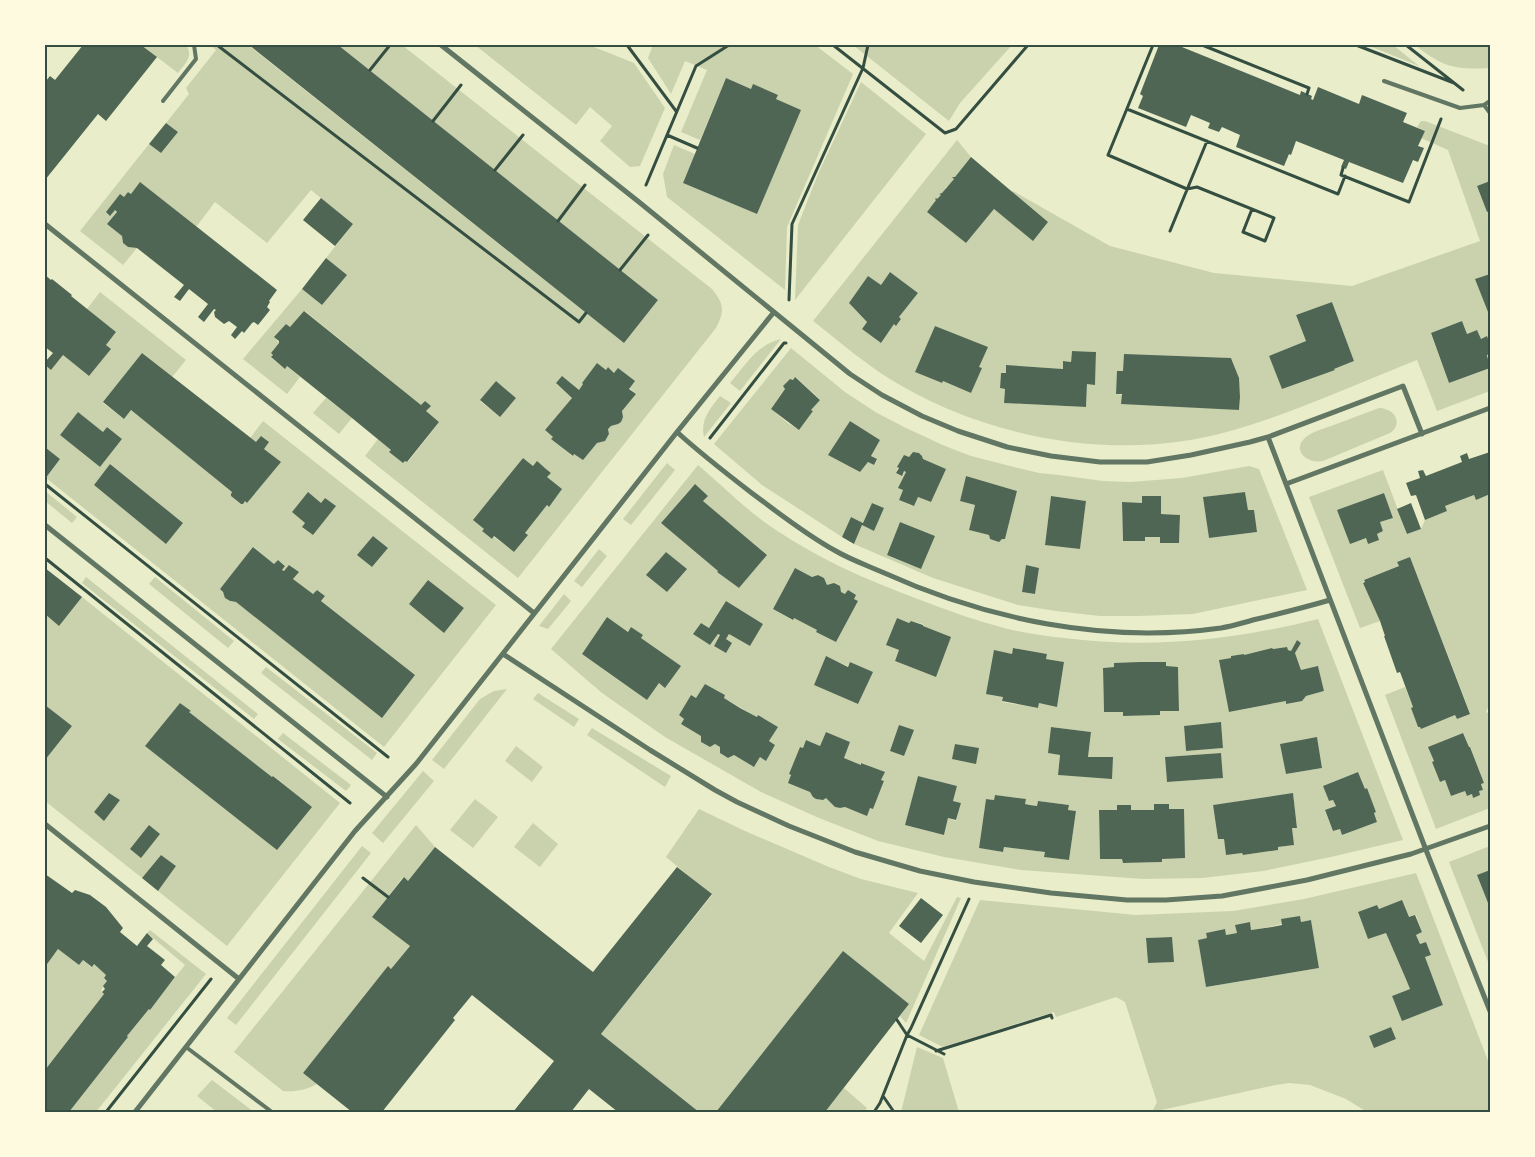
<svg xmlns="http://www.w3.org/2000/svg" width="1535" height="1157" font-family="'Sofia Sans Condensed',sans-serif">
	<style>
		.green { fill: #cad2ad; fill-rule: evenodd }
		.building { fill: #4f6655 }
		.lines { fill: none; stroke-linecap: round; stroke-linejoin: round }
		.path { stroke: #344e41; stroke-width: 3 }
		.service { stroke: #617663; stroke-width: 4 }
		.minor { stroke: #617663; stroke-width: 5 }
		.neatline { fill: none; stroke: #344e41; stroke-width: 2 }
	</style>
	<rect width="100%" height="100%" fill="#e9edc9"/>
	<path class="green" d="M141,45h45c8,11 -1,19 -8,28z
		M210,45h38l376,298 34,-43 -321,-255h65l310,244c12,15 13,22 4,39l-198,250 -153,-122 13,-17 13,11 -1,3 13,10 2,-2 3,1 31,-40 -13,-11 4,-5 -5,-5 -4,4 -116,-94 -15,16 -4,-3 -11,13 4,6 -8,10 2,2 -2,3 13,10 3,-2 13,11 -13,17 -44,-35 59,-70 20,16 24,-30 -20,-17 27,-34 -42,-34 -44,53 -52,-41 -19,25 -68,-35 -13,18 2,2 -9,12 14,12 1,7 5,4 9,1 -14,17 -43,-34 69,-87 12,9 17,-21 -12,-9 23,-29 -3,-6 30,-38zM597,363l9,7 2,-3 28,27 -14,17c2,9 -3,14 -11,15l-3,3 1,5 -4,6 -8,3 -25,13 -20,-17 1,-2 -8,-7 27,-32 -15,-14 5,-7 17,13 4,-6 -1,-1zM496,381l20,17 -16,19 -20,-16zM523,458l10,8 4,-4 14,11 -4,4 2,30 -2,-2 -22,28 2,2 -13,17 -20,-15 -2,2 -10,-8 2,-2 -10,-9z
		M475,45h114l45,18 31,45 -25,58 -10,1 -30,-26 12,-15 -22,-19 -14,18z
		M653,45h162l38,29 -66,153 -2,63 -118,-93 -4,-23 11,-29 21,9 -12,29 74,31 43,-104 -24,-11 1,-4 -24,-10 -2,4 -25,-11 -26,62 -19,-8 26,-62 -22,-9 -14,33 -23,-36z
		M853,45h159l-52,58 -11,18z
		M1367,45h26l26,21z
		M1415,45h75v23c-34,2 -48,-1 -75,-23z
		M861,82l65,52 -131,166 3,-75 20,-51z
		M1421,121h4l65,25v35l-13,5 10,26 3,-1v63l-14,5 14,38v27l-9,-5 -4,-9 -10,4 -5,-13 -31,13 18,49 41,-15v23l-53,20 -20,-51c-61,24 -123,53 -187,71 -113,33 -250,7 -348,-57 -24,-16 -47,-36 -69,-53l144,-181 14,17 -16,20h-2l1,2 -7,8h-2l1,1 -4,5 -3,1 2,1 -4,4h-2l1,1 -9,12 39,31 28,-34 39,31 -21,-47 1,-2 97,55 104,27 138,13 128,-45 -32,-91 -27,-12 4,-7 -8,-4zM890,272l28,21 -19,24 2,2 -4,6 -3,-1 -13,19 -19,-14 5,-7 -18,-19 32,-18zM1332,302l22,59 -20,8v1l-52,18 -13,-32 37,-15 -10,-26zM935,326l52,21 -8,20 2,1 -10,25 -28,-12 -2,2 -26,-11zM1072,351l24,1 -1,32h-8l-1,23 -82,-4 1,-14 -5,-1 1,-15h5v-8l57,4v-8l8,1zM1162,356l69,2c8,17 10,33 8,52l-123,-16 2,-23h5z
		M100,292l86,68 -14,17 -30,-24 -39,50 21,16 7,-9 101,82 -1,2v2l10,8 4,-3 2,2 33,-41 -30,-24 13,-17 233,184 -112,142 -338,-269 14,-19 -14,-11 -1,1v-84l6,5 12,-15 26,21 21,-26 -4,-5 10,-13 -29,-23zM78,412l25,20 4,-5 15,12 -22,28 -40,-32zM110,464l73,59 -17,20 -72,-58zM307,493l14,10 4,-5 10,8 -22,29 -10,-7 2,-5 -13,-11zM373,536l15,12 -16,19 -14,-12zM254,547l20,17 4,-4 7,5 -3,5 2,1 6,-6 8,7 -5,7 20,15 4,-4 8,6 -4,5 94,74 -33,42 -146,-115c-10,1 -11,-8 -16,-13zM428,580l36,28 -20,24 -35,-28z
		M781,339l-41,52 -10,-8c15,-17 27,-39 51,-44z
		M791,348l54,44 32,21 29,15 39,18 26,10 39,10 29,7 20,2 44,6 27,1 52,-4 67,-12 10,3 48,121 -114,24 -55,2h-38l-44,-5 -38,-6 -85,-27 -79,-34 8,-19 12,6 10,-23 -12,-5 -9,20 -12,-6 -9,20 -80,-52 -48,-41zM795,377l25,22 -9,11 2,1 -14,18 -10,-5 -18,-15 14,-20 -1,-3 6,-7 3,1zM850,421l30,19 -9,16 6,4 -3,5 -6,-3 -8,10 -31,-17zM913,452l6,1 3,3 1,3 22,10 -14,33 -13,-5 -5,9 -14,-6 4,-10 -4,-2 7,-16 -2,-1 -3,5 -5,-3 4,-11 9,-5zM966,476l51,15 -12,48h-3l-3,2 -9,-2 -1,-4 -20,-5 6,-25 -15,-4zM1245,492l3,18 9,22 -48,6 -5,-41zM1051,496l35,5 -6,48 -35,-5zM1142,496h19v18l19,1 -1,28 -18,-1 -1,-5h-15l-1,4h-21l-1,-38h20zM900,522l35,14 -14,33 -34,-14zM1026,566l13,2 -4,26 -13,-2z
		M720,396l11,7 -27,34c-4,-17 6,-28 16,-41z
		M326,398l26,20 -13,16 -26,-21z
		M1379,408c15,0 25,15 11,25l-67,28c-17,3 -32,-12 -17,-24 7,-6 17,-8 25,-11 16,-6 32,-12 48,-18z
		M667,463l8,7 -44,55 -8,-6z
		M698,465c26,22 50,47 78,65 43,29 91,50 139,68 29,11 59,22 89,30 20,5 40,8 60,10 86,11 171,2 254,-19l85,221 -72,17 -68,14 -61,7 -59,1 -122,-9 -77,-13 -66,-16 -59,-23 -58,-26 -96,-55 -63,-44 -51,-44zM695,485l13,11 -5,5 64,54 -28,33 -22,-16 1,-1 -57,-48 29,-34zM666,552l20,17 -19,23 -20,-17zM795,568l17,9 6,-2 6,3 3,7 31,16 -22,41 -20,-10 1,-2 -23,-12 -2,2 -19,-11zM726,601l37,23 -13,22 -21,-12 -3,5 6,4 -6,10 -12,-7 6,-11 -2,-1 -8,11 -17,-11 8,-11 8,5zM607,617l21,15 3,-5 12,8 -2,3 39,28 -14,21 -7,-4 -12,17 -65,-46zM897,618l12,5 2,-2 12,3 13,53 -41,-16 4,-11 -12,-5zM1297,640l4,3 -6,10 6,17 17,-3 6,24 -18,5 -19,8 -1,-3 -56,11 -10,-52 11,-2v-2l13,-2v1l28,-7 1,1 13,-2 2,3 3,1zM1013,648l34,6 -1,5 18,3 -7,44 -18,-3 -1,5 -36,-6 1,-5 -9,-46 18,3zM826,657l22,9 2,-4 22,10 -14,32 -44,-19zM1114,667h64l1,44h-19v4l-37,1v-4h-19l-1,-44zM705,684l20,11 -1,3 33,19 1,-2 20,12 -9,14 6,4 -9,15 -6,-3 -6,10 -20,-12 -6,3 -8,-5v-6l-5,-3 -5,3 -9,-5v-6l-20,-12 3,-5 -5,-4 12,-20 5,3zM1221,723l2,25 -37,3 -2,-25zM1051,727l40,5 -3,25 24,21 -54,-3 2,-20 -11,-2zM913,730l-9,26 -14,-5zM826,732l24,10 -6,16 17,7 1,-2 22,10 -3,7 3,2 -11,27 -3,-1 -3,7 -22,-8 -5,1 -5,-1 -9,-9c-9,4 -12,-1 -17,-7 -4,-6 -13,-13 -20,-16l11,-28 3,1 3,-8 14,6zM1317,738l5,30 -36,6 -5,-30zM955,744l23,4 -25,11zM1221,753l2,25 -56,4 -2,-25zM1358,772l7,17 2,-1 9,24 -2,1 3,9 -35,13 -2,-6 -7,2 -8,-20 11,-5 -3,-6 -4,1 -6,-15zM918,776l39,10 -4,15 8,2 -5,18 -8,-3 -4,17 -39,-10zM1293,794l4,33 -5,1 1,17 -15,2v3l-35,5 -1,-2 -16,1 -2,-15h-6l-5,-34zM995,795l30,4v5l12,2 1,-5 31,4 -1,5 8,1 -7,49 -24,-3v-5l-41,-5 -1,5 -24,-4 7,-49 8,1zM1169,804l-7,58 -39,1 -1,-4h-22l-1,-48 18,-1v-5h14v5h23v-5z
		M1383,470l24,64 14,-5 4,-9 22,-9 -2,-5 29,-11 2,5 14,-11v214l-4,9 4,2v94l-54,21 -51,-134 20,-8 8,20 -2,1 7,19h2l1,2 34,-14 2,4 13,-6 -60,-156 -13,5 2,4 -35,14 -1,3 17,38 -20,7 -51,-131zM1384,493l9,25 -13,4 3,9 -6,3 -9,10 -2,-6 -29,-27zM1463,733l6,14h1l14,36 -3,1 2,6 -4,1 -6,7 -1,-4 -5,2 -2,-5 -14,5 -6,-16 -5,2 -8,-20 2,-1 -5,-14z
		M45,491l32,26 -5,6 -27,-22z
		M599,549l8,7 -25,31 -8,-6z
		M86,577l172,137 -4,5 -172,-136z
		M155,577l79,64 -6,7 -79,-64z
		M564,594l7,7 -23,28 -9,-3z
		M82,597l258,206 -113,143 -69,-55 18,-25 -15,-11 -19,23 -97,-77v-41l27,-34 -27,-21v-91l14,11zM180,703l10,8 -1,1 83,65 2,-1 37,31 -165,-61zM109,793l11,7 -16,20 -10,-8z
		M266,667l111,86 -5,7 -111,-87z
		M507,689l-63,80 -12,-9 48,-61 14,-8z
		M538,693l41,26 -5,8 -41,-28z
		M592,728l79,48 -6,11 -78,-52z
		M283,733l68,52 -5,6 -68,-52z
		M516,746l27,21 -11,15 -27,-21z
		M423,771l11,10 -51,62 -11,-10z
		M475,799l23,18 -25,31 -23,-18z
		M699,809l46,22 84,36 32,12 57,14 -29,40 35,28 33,-64 4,1 -55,125 -6,-7 9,-12 -66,-52 -127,160h-17l-98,-78 111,-139 -46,-38z
		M533,823l25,21 -18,23 -26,-20z
		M416,825l19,22 -27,34 -5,-4 -30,39 37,30 -19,23 -3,-2 -85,106 14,11c-11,6 -21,8 -34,7l-49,-39z
		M362,846l9,7 -135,172 -9,-7z
		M1490,846v24l-12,5 12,33v59l-41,-105z
		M1416,873l74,193v46h-123l-21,-13 -36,-14 -21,-2 -13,2 -124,27 5,-10 -32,-100 -9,-5 -60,20 -2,-5 -111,35 -24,-12 61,-135 156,15 97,-4 71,-12zM1377,905l2,4 30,8 7,-2 6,17 -6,3 4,9 6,-2 5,13 -6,2 18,48 -41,15 -10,-24 18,-7 -24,-56 -18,6 -10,-26zM1300,916l1,6 10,-2 8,48 -113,19 -8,-47 9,-2 -1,-5 18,-4 2,6 11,-2 -1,-8 14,-3 1,8c21,-3 30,-5 49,-14zM1172,937l1,25 -25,1 -2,-25zM1391,1027l5,12 -22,8 -5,-11z
		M150,930l56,44 -110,138h-27l59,-75 -1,-1 22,-27h1l35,-44 -38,-32z
		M58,949l21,16 4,-5 8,7 3,-3 12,11 -2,3 3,3 -6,10 3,3 -59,76v-103z
		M917,1047l26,11 16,54h-58z
		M212,1080l42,32h-37l-20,-16z
		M844,1088l23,20 -3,4h-40z"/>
	<path class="building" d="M83,45h58l16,12 -51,64 -8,-7 -53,66v-98l5,-6 5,4z
		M249,45h89l320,255 -34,43z
		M1159,45h18l123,50 1,-4 11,5 -1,3 2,1 5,-13 41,17 3,-9 45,18 -4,9 22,9 -7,15 6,2 -6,14 -5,-2 -10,23 -54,-21 -3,7 -5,-2 3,-7 -48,-19 -5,14 -2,-1 -5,12 -48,-19 4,-12 -18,-8 -3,5 -11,-4 2,-5 -19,-8 -5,12 -48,-19 5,-12 -3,-2z
		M726,78l25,11 2,-5 25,11 -2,4 25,11 -44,104 -74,-31z
		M166,123l12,9 -17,21 -12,-9z
		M971,157l77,65 -15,19 -39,-32 -28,34 -39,-31 9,-12 -1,-1 1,-1 1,1 4,-4 -2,-1 3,-1 12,-14 -2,-2h3z
		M1490,181v30l-3,1 -10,-26z
		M140,182l137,108 -8,11 1,1 -3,5 3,3 -12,15 -4,-3 -2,1 -8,10 -2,-2 -7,8 -4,-4 6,-8 -8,-6 -5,3 -9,-7 -1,-5 2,-2 -2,-1 -10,13 -6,-5 10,-13 -19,-15 -9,12 -6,-4 10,-12 -47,-37 -9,-1 -5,-4 -1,-7 -15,-12 10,-12 -2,-2 -5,6 -4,-4 14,-18 4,3 4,-5 3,2z
		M321,198l32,26 -18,22 -32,-26z
		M326,258l21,17 -25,30 -20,-16z
		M890,272l28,21 -19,24 2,2 -5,7 -2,-2 -13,19 -19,-14 5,-7 -18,-19 19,-27 13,9z
		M1490,274v43l-15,-38z
		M45,275l6,5 1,-1 20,16 -1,1 45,36 -10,13 5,4 -22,27 -26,-21 -12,15 -6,-5v-3l8,-9 -8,-6z
		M1332,302l22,59 -20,8 1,1 -53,19 -13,-33 37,-15 -10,-26z
		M304,311l117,94 4,-4 6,5 -5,5 13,11 -32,40 -2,-1 -2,2 -14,-11 2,-2 -39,-32 -65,-52 -2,3 -14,-12 2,-2 -2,-2 8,-10v-2l-5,-4 12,-13 4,3z
		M1462,321l5,13 10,-4 4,9 6,-3 3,8v10l-3,1 3,13 -41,15 -18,-50z
		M935,326l53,21 -9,20 3,1 -11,25 -28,-12 -1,2 -27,-11z
		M1072,351l24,1 -1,33 -8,-1 -1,23 -82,-4 1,-14 -5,-1 1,-15h5v-8l57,4v-8l8,1z
		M142,353l114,89 5,-6 8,6 -5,7 17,13 -34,41 -2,-2 -2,3h-2l-10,-8v-2l1,-2 -101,-82 -7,9 -21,-17z
		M1124,354l107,4 8,20 1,19 -1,13 -118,-6 1,-10h-6l1,-23h6z
		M597,363l9,7 2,-3 6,6 4,-5 17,13 -6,8 7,5 -14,17 1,6 -2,5 -3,2 -7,2 -3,3 1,5 -4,7 -8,2 -14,17 -9,-6 -1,2 -22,-17 2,-2 -8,-7 27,-32 -16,-15 6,-7 17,14 4,-6 -1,-1z
		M795,377l25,23 -9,10 2,1 -14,19 -28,-21 14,-20 -2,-3 7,-7 3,1z
		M496,381l20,17 -16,19 -20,-17z
		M78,412l25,20 4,-5 15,12 -22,28 -40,-32z
		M850,421l30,19 -9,16 6,3 -3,6 -6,-3 -8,10 -32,-17z
		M46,448l14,11 -15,20v-30z
		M913,452l6,1 3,3 1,3 23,10 -15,33 -13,-5 -4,9 -15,-6 4,-10 -5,-2 8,-16 -2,-1 -2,5 -6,-3 3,-5 -2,-1 7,-12 5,2z
		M1490,452v37l-1,1 1,4 -14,6 -2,-5 -29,11 2,5 -22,9 -9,-25 -5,1 -5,-13 14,-5 -2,-7 5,-1 3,6 36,-14 -2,-6 7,-3 2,6z
		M523,458l10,8 4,-5 9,8 5,4 -4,4 15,12 -13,18 -2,-2 -22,28 3,2 -14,17 -20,-16 -2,3 -10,-8 2,-2 -11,-9z
		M110,464l73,59 -17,21 -72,-59z
		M966,476l51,15 -12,48h-3l-3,3 -9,-3 -1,-4 -20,-5 6,-25 -15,-4z
		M695,484l13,12 -5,5 64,54 -28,33 -22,-16 1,-1 -57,-48z
		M308,492l13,11 4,-5 11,8 -23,29 -11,-8 3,-4 -13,-11z
		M1245,492l3,18h6l3,22 -48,6 -6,-41z
		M1384,493l9,25 -13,4 3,9 -6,3 2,6 -11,4 -2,-6 -16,6 -13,-34z
		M1051,496l35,5 -6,48 -35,-4z
		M1142,496h19v18l19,1 -1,28h-19v-6h-15v4h-22l-1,-39 20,1z
		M872,503l12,5 -10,23 -12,-6 -8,19 -12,-7 9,-20 12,6z
		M1411,503l10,26 -14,5 -10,-25z
		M900,522l35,14 -14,33 -34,-14z
		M373,536l15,12 -16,19 -15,-12z
		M253,547l21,17 4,-4 7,6 -3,4 2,1 5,-6 10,7 -6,7 20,15 4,-4 8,6 -4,5 94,74 -33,43 -146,-116 -6,-1 -5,-3 -2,-6 -3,-3z
		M666,552l21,17 -20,23 -21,-17z
		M1410,557l60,157 -13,5 -2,-4 -34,14 -1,-2h-2l-7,-19 2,-1 -13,-35 -3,1 -13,-37h1l-5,-15 -17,-38 2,-1 -1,-2 35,-14 -2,-4z
		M1026,565l13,3 -4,26 -13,-2z
		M45,568l37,29 -23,29 -14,-12z
		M795,568l17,9 6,-2 6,3 3,7 7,-2 6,3 1,6 4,2 3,-4 8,5 -2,4 4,2 -22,41 -20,-10 1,-2 -23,-12 -1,2 -20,-11z
		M428,580l36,28 -20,25 -35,-29z
		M726,601l37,23 -13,22 -21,-12 -3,5 6,4 -6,10 -12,-7 6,-11 -2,-1 -8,11 -17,-11 8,-11 8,5z
		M607,617l21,15 3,-5 12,8 -2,3 40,28 -16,22 -6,-5 -12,17 -65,-46z
		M897,618l12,5 2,-2 12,4v1l28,11 -15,40 -41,-16 4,-11 -13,-5z
		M1297,640l4,3 -6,10 6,17 17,-4 6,25 -18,5 -4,5 -16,3v-3l-57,11 -10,-52 12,-2v-2l13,-2v1l28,-7 1,1 14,-2 1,3 3,1z
		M1013,648l34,6 -1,5 18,3 -7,45 -18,-4 -1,5 -36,-7 1,-4 -17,-3 8,-44 18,4z
		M826,656l22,11 2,-5 23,10 -15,32 -44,-19z
		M1140,662h26v4l12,1 1,44h-19v4l-37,1v-4h-19l-1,-44 11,-1v-4z
		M705,684l20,11 -1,3 16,10 17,9 1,-2 20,12 -9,14 6,4 -9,16 -6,-4 -6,10 -20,-12 -6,3 -8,-5v-6l-5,-3 -5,3 -9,-5v-6l-20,-12 3,-5 -5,-4 12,-20 5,3z
		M180,703l11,8 -2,1 83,65 1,-1 39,31 -35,43 -132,-104z
		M45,705l27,21 -27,34z
		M1221,722l2,26 -37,3 -2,-25z
		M899,725l15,5 -10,26 -14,-5z
		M1051,727l40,5 -3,25h25l-1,22 -54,-4 2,-20 -12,-2z
		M826,732l24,10 -6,16 17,7v-2l24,9 -4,8 3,1 -11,28 -3,-1 -3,8 -22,-9 -5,1 -5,-1 -9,-9 -3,2 -7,-1 -3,-2 -3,-5 -22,-9 3,-8 -2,-1 11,-27 3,1 3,-8 14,6z
		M1463,733l6,14h1l14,36 -3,1 2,6 -4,1 1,4 -7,3 -1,-4 -5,2 -2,-5 -14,5 -6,-16 -5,2 -8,-20 2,-1 -6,-14z
		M1317,737l5,31 -36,6 -6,-30z
		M955,744l24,4 -3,16 -24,-5z
		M1221,753l2,25 -56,4 -2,-25z
		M1358,772l7,17 2,-1 9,24 -2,1 3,9 -35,13 -2,-6 -7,2 -8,-21 11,-4 -3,-6 -4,1 -6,-15z
		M918,776l39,10 -4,15 8,2 -5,17 -8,-2 -4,17 -39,-10z
		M109,793l11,7 -16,21 -10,-9z
		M1293,793l4,35h-5l2,17 -16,2v3l-35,5 -1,-2 -16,2 -2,-16h-6l-5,-34z
		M995,795l31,4 -1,5 5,1 7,1 1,-5 31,4 -1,5 8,1 -7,49 -25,-3 1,-5 -41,-5 -1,5 -24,-4 7,-49 8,1z
		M1154,804h15v5h15l1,49 -23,1v3l-39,1 -1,-4h-22l-1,-49h18v-5h14v5h23z
		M149,825l11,9 -19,24 -11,-9z
		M435,847l158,125 84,-105 35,27 -111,140 98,78h-81l-29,-23 -18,23h-58l41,-51 -82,-66 -19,23 2,2 -73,92h-30l-49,-39 85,-107 3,3 19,-23 -38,-29 32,-40 4,4z
		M161,855l15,11 -18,25 -16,-13z
		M1490,870v38l-13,-33z
		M45,874l27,19 3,-3 15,5 16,12 17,21 -3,4 17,14 10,-13 6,6 -6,7 18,14 -4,5 14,12 -25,33 -1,-1 -22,27 1,1 -59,75h-24v-42l59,-76 -2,-2 3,-3 -2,-3 4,-5 -3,-3 2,-3 -12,-11 -2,3 -9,-7 -4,5 -21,-16 -13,18z
		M921,898l22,17 -22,28 -22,-17z
		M1402,900l7,17 6,-2 7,17 -6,3 4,9 6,-2 5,13 -6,2 18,48 -41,16 -10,-25 18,-7 -5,-12 -19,-44 -18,6 -10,-27 19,-7 2,4z
		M1300,916l1,6 10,-2 8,48 -113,19 -8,-47 9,-2 -1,-5 19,-4 1,6 11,-2 -2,-8 15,-3 1,8 21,-3 10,-2 -1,-6z
		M1172,937l2,25 -26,1 -2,-25z
		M843,951l66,53 -84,108h-109z
		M1391,1027l5,12 -22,9 -5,-12z"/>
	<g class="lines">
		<path class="path" d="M217,45l362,277 7,-9
			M627,45l49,66
			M833,45l112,88 11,-4 72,-84
			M1153,45l-45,110 79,34 10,-2 77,31 -9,23 -22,-9 9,-23
			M1202,45l107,43 -2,6
			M1356,45l98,38
			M1406,45l57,45
			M370,70l20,-25
			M1127,109l211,85 7,-18
			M433,121l28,-36
			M667,135l30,13
			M1343,168l-2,7 68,27 32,-83
			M495,170l28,-35
			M646,185l50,-119 33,-21
			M558,221l27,-36
			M1170,231l37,-90
			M620,270l28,-35
			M789,300l3,-76 71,-156 5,-23
			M710,438l74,-95h2
			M45,484l343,273
			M45,558l305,245
			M363,878l25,19
			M897,1020l10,15 37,19
			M936,1051l115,-36 1,3
			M883,1096l11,16
			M106,1112l105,-133
			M874,1112l6,-9 27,-68 4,-7 58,-129"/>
		<path class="service" d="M1384,81l76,27 24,-3 6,-4
			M163,101l33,-42 -2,-14
			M1484,105l6,8
			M186,1047l86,65"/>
		<path class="minor" d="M441,45l198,157 211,172 32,21 40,21 36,15 49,16 44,9 49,6h47l44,-7 59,-13 18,-5 135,-51 19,48
			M45,224l489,389
			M677,432c24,22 50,42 76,62 27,20 52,40 81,56 15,9 32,15 48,22 106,48 223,72 339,56 12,-2 24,-6 36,-9 25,-6 49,-12 73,-19
			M1268,437l158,413 64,161
			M1286,484l204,-76
			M45,525l342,272
			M503,654l147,96 65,40 22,12 52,24 66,26 65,19 54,11 77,11 76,7h39l56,-4 85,-16 104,-26 79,-28
			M45,824l194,155
			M135,1112l220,-281 61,-67 261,-332 97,-120"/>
	</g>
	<rect width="1535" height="1157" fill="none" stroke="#fefae0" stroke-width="92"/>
	<rect x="46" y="46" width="1443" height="1065" class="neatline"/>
</svg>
